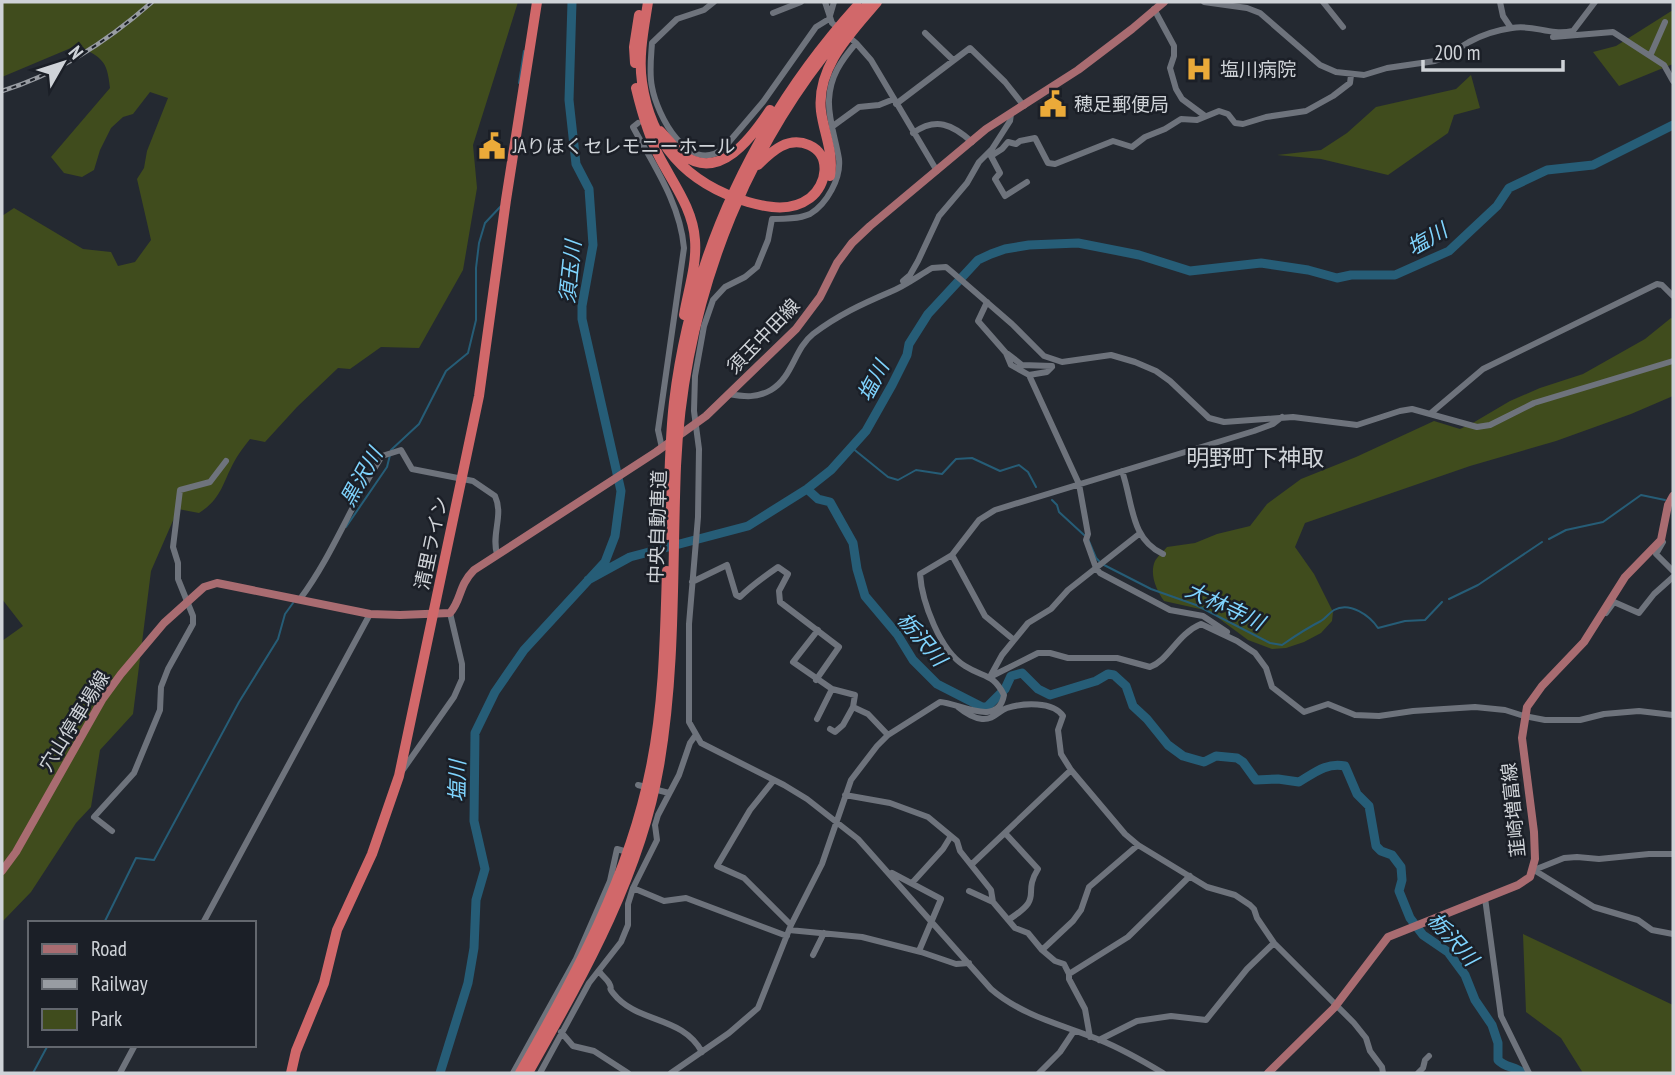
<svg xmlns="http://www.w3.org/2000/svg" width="1675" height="1075" font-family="'PT Sans Narrow','Noto Sans JP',sans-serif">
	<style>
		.green { fill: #404c1d }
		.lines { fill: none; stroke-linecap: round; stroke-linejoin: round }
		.stream { stroke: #265d77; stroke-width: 2 }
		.river { stroke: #265d77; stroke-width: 9 }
		.minor { stroke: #6e737c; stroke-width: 6 }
		.major { stroke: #a96c71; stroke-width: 8 }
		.highway { stroke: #d1686a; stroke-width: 10 }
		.rail-casing { stroke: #989ca2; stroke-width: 4.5 }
		.rail { stroke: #1b1f27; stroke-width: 2; stroke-dasharray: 5; stroke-linecap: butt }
		.labels { text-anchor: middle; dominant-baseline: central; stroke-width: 5; stroke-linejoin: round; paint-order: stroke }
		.poi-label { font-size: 19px; fill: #cfd3d8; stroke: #1b1f27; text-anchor: start }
		.street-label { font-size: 19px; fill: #cfd3d8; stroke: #1b1f27 }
		.water-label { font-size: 21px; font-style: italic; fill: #7fd4fe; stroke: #1b1f27 }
		.quarter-label { font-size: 23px; fill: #cfd3d8; stroke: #1b1f27 }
	</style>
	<rect width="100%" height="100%" fill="#242931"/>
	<path class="green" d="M2,2h516l-45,143 4,43 -14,82 -44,78 -38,-1 -31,22 -12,-1 -41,39 -32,35 -15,-3c-6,8 -12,15 -16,23 -12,22 -12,36 -35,51l-21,-4 -27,62 -18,143 -33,36 -9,57 -15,16 -45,69 -29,30v-281l21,-15 -21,-27v-383l12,-8 69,41 28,3 7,14 17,-4 16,-22 -14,-61 7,-11 3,-17 21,-53 -18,-6 -17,22 -10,3 -12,11 -11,22 -6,20 -12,7 -18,-4 -13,-16 59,-69c-3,-29 -8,-29 -32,-43l-76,32z
		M1673,10v54l-54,22 -26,-34 23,-6z
		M1471,75l9,33 -26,7 -6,18 -60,42 -67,-16 -44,-4 44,-5 26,-17 29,-26 80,-18z
		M1671,318l2,1v77l-42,18 -75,27 -86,25 -165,57 -10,24 19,27 19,38 -1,9 -11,12 -17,9 -18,6 -14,1 -24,-9 -39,-29 -45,-10c-7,-10 -15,-26 -9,-40 2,-4 9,-10 12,-14l28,-4 22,-9 33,-8 17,-22 34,-25 55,-22 78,-36 26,8 11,-5 39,-23 30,-13 43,-14 62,-35z
		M1523,934l150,71v68h-90l-22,-35 -35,-26z"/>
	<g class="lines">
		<path class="stream" d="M519,83l5,-32
			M851,447l37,30 10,3 18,-10 26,4 14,-15 16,-1 28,13 19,-6 9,7 8,15
			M391,450l28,-26 27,-53 22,-18 8,-33v-52l3,-25 6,-20 16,-17
			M1052,500l5,5 2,7 25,23
			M346,527l41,-60 3,-12
			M1088,539l8,19 3,3
			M1549,539l17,-9 37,-8 38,-27 24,5
			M1104,565l47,24 45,16 74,38 12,2c13,-9 25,-17 39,-24 5,-3 8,-8 13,-11 16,-9 36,6 44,18l27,-7 20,-1 17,-18
			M1449,599l29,-14 64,-43
			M104,923l32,-65 18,2 85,-158 39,-63 7,-25 8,-11
			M33,1073l15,-28"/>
		<path class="river" d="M807,489l11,10 12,3 23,41 4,26 8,27 32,38 16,26 24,24 45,23h5l18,-18 6,-13 11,-3 16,16 12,6 46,-14 12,-7 6,1 12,11 7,20 14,13 21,26 15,11 21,6 12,-6 21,2 6,4 13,18 22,-1 21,3c15,-9 28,-20 46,-16l12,28 12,12 7,40 5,5 11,4 9,12 1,13 -3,11 11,27 13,17 25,17 17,23 10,25 17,25 6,18v17c7,8 17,6 25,13
			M588,580l42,-23 118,-31 59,-37 24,-19 35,-39 26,-46 15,-30 2,-11 19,-30 50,-54 13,-6 14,-5 24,-4 49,-2 61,12 51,16 71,-8 47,7 29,8 14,-3h44l54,-24 48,-45 12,-18 38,-18 46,-5 80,-40
			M440,1073l28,-90 6,-35 2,-48 9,-31 -11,-48 1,-88 20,-41 29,-42 81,-88 10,-26 6,-45 -39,-172v-13l11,-61 -4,-56 -13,-25 -7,-64 3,-98"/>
		<path class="minor" d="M714,2l-10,8 -27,9 -25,24c-1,15 -3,30 0,44 5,28 36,88 71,62l40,-47 53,-75 13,-8 5,-17
			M825,2l7,21 24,20 15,17 66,111
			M1204,2l43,6 13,5 60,52 16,7 28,3 23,-7 48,-7c13,-4 22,-12 34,-19 13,-7 28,-12 43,-14 23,-4 36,8 61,3l22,-29
			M1323,2l20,25
			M1500,2l3,14 8,12
			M1154,9l20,37v10l-4,12 6,21 6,10 23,17
			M773,13l28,-11
			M925,33l28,27
			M1553,37l60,-5 51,33 9,16
			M856,43c-15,18 -26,33 -27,57 -1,19 7,40 10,59 2,19 -12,45 -29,55 -11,5 -26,5 -38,5l-4,21 -11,27 -12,10 -20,10 -12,13 -9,26 -9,50 -1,35 5,38 -1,68 -9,107v98l12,21 83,42 23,14 51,40 133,150c31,27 72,36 109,51 22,9 43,21 63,33
			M1650,56l15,-34
			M896,104l74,-56 35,34 19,24
			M638,123l-5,4c21,39 47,76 51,121l-26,182 4,18
			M833,126l26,-19 20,-2 15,-6
			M913,133c23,-16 39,-9 59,9
			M988,153l3,3 11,-7 6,-7 8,2 4,-3 15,-3 13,25 7,1 58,-23 19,6 13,-10 20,-8 16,-10 16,1 22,-9 9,3 7,9 8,1 23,-7 40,-6 27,-15 17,-13 1,-8
			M991,156l9,17 -5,6 10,17 22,-14
			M903,281l7,-6 8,-14 21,-45 28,-33 12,-21 13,-13 18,-28 1,-7
			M987,302l-9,19 28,32 5,12 18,10 50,109 9,50 -2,6 10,28 4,5 70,37 33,6 24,16
			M1008,354l14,11 30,1
			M1029,375l18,-3 5,-5
			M729,394c16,3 28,4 42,-4 22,-13 23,-41 42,-56 25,-19 49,-30 77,-42 15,-6 28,-16 42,-24l14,-1 6,5 60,52 32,32 18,6 49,-7 24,7 21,9 14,10 39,37 15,4 69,-5 64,8 43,-14 12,-2 65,18 13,-2 44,-22 139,-42
			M1431,413l52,-44 174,-85 5,1 11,11
			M1122,471c11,31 8,68 41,83
			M1662,541l1,1 -7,12 17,17
			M952,555l33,61 29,24
			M692,582l35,-17 9,30 4,2c11,-11 25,-21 38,-30l10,7 -9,17 1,11 59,45 -23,33
			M300,599c33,-44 52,-97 82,-143l19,-6 11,19 61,12 22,15c9,19 -4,38 2,58
			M1606,613l8,-11 25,11 15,-19 19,-17
			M818,630l-25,32 39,27 23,6 -2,12 15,7 20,21
			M991,675l11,-20 26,-32 23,-14 17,-19 71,-56
			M990,677l48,-24h12l18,5h49l33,9c19,-7 27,-33 51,-43l36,17 18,12 11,15 6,19 32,25 24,-8 27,11 24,1 34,-5 62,-4 30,3 19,6 21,4h35l24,-6 35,-3 34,4
			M958,707c6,5 15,11 24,12 12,1 16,-8 25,-11 16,-5 46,-7 56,8l-5,14 3,24 10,16 54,64 13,11 69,42 28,8 15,10 4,4 3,9 17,25 80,80 12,15 4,13 12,16 1,6
			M817,719l15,-30
			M830,729l5,3 8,-7 10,-18
			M402,771l52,-74 8,-18v-15l-12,-51
			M774,780l-24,30 -33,56 27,12 47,47
			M638,785l31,8
			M845,795l45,8 38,14 29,24 3,10 31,39 2,12
			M112,831l-18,-14 40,-44 26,-63 1,-23 7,-18 25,-45v-8l-15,-37v-16l-5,-16 7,-57 30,-8 16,-21
			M1005,833l33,36c-17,27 8,27 -30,51
			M1673,854h-24l-50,5 -22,-2 -13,1 -30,12 60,37 44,13 14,10 21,4
			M972,864l99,-94
			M892,873l49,26 -22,52
			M912,883l31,-34 8,-13
			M633,888l31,13 22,-3 101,38
			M969,891l24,11 22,26 13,5 14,17 13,11 9,3 5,10v5l16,30 5,28
			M1485,898l16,118 28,57
			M203,923l167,-309
			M789,930l73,7 59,15 35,12 13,-1
			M1042,950l31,-29 8,-11 8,-23 49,-42
			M813,955l11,-22
			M599,971c3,5 7,7 10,12 5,9 -2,2 4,10 24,31 69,22 89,59
			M1069,974l59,-37 62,-61
			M561,1032l12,14 21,5 34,22
			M1099,1040l38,-19 34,-5 35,4 41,-51 27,-26
			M120,1073l15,-28
			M513,1073l63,-114 34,-78 7,-32 14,4
			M540,1073l49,-90 32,-41 7,-17v-21l5,-16 24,-48 -2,-15 3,-10 21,-40 11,-32 5,-7
			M671,1073l58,-40 29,-25 33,-83 31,-61 29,-84 26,-34 11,-11 52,-33c19,1 58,26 64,-7 -11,-22 -20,-17 -39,-29 -25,-15 -43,-64 -45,-92l32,-19 27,-35 16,-10 259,-79 19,-7 9,-7
			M1039,1073l21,-21 14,-21
			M1418,1073l5,-5 2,-8 4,-4"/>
		<path class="major" d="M2,871l14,-19 86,-152 19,-26 43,-51 40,-36 13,-4 10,2 143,29 30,1 50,-2c12,-14 8,-27 24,-43l182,-118 50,-36 90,-87 24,-32 17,-34 15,-20 18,-17 116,-97 92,-59 54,-41 32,-27
			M1268,1073l66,-65 54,-71 130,-52 12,-8 5,-18 -1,-27 -12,-94 5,-31 15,-21 42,-44 41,-65 36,-37 7,-35 5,-9"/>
		<path class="highway" d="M648,2c-4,26 -10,54 -6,80 9,64 46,102 106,120 21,6 43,10 62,-4 17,-13 22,-43 -1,-53 -21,-9 -37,6 -51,20
			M635,63l-1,-16 5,-32
			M636,88c6,25 13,50 25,72 14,26 32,50 34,80 2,25 -7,51 -11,75
			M660,131c8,8 14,17 23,24 37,27 69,-18 87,-45
			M830,176c4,-23 -6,-42 -9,-65 -5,-44 30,-78 56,-109
			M668,535c1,-44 1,-89 6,-133 18,-149 83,-285 183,-396
			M291,1073l5,-22 28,-68 13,-53 35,-76 27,-78 80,-380 27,-196 31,-198
			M520,1073c55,-97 109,-195 131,-306 13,-64 14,-131 16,-196
			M528,1073c54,-96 112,-196 131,-307 17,-99 13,-200 17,-300 8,-172 74,-339 194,-464"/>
		<defs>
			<path id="rail" d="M2,91c55,-17 107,-51 150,-89"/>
		</defs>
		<use href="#rail" class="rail-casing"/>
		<use href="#rail" class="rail"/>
	</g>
	<defs>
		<symbol id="hospital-bare" viewBox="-9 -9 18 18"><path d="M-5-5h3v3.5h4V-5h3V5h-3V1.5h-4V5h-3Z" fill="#ebaa39" stroke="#1b1f27" stroke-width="2.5" paint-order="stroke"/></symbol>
		<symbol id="civic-bare" viewBox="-9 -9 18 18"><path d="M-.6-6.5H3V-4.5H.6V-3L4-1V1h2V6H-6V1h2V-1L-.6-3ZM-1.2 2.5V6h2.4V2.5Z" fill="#ebaa39" stroke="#1b1f27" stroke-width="2.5" paint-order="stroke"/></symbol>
	</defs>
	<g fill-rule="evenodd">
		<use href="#hospital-bare" x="1180" y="50" width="38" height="38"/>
		<use href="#civic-bare" x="1034" y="85" width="38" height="38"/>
		<use href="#civic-bare" x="473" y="127" width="38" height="38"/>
	</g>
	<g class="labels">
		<g class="poi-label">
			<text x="1220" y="69">塩川病院</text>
			<text x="1074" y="104">穂足郵便局</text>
			<text x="513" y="146">JAりほくセレモニーホール</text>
		</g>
		<g class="street-label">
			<text transform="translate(763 336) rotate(-46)">須玉中田線</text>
			<text transform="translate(657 527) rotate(-88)">中央自動車道</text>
			<text transform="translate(431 543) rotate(-78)">清里ライン</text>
			<text transform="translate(74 721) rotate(-58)">穴山停車場線</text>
			<text transform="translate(1513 810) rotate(-96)">韮崎増富線</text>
		</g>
		<g class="water-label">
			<text transform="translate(1427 239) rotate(-30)">塩川</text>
			<text transform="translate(570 272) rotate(-84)">須玉川</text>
			<text transform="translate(873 381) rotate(-62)">塩川</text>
			<text transform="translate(361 477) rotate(-61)">黒沢川</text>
			<text transform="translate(1225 606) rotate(25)">大林寺川</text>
			<text transform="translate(922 639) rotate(50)">栃沢川</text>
			<text transform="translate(457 781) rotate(-89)">塩川</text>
			<text transform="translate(1453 939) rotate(48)">栃沢川</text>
		</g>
		<g class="quarter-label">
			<text x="1255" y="457">明野町下神取</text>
		</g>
	</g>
	<rect width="1675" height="1075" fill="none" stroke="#cfd3d8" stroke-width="7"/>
	<rect x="28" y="921" width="228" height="126" fill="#1b1f27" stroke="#63676e" stroke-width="2"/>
	<rect x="42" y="944" width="35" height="10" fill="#a96c71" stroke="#63676e" stroke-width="2"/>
	<text x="91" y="956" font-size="21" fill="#cfd3d8">Road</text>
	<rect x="42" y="979" width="35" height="10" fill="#989ca2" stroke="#63676e" stroke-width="2"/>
	<text x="91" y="991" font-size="21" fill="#cfd3d8">Railway</text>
	<rect x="42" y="1009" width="35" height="21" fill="#404c1d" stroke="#63676e" stroke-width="2"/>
	<text x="91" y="1026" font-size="21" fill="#cfd3d8">Park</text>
	<g transform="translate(63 63) rotate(51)" stroke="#1b1f27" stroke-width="5" paint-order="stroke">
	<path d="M0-5L12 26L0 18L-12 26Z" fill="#cfd3d8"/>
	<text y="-10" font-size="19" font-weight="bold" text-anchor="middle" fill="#cfd3d8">N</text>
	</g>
	<path d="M1423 60v10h140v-10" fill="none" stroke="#cfd3d8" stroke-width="3.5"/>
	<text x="1434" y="60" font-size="21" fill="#cfd3d8" stroke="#1b1f27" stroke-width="5" paint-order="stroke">200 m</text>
</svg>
